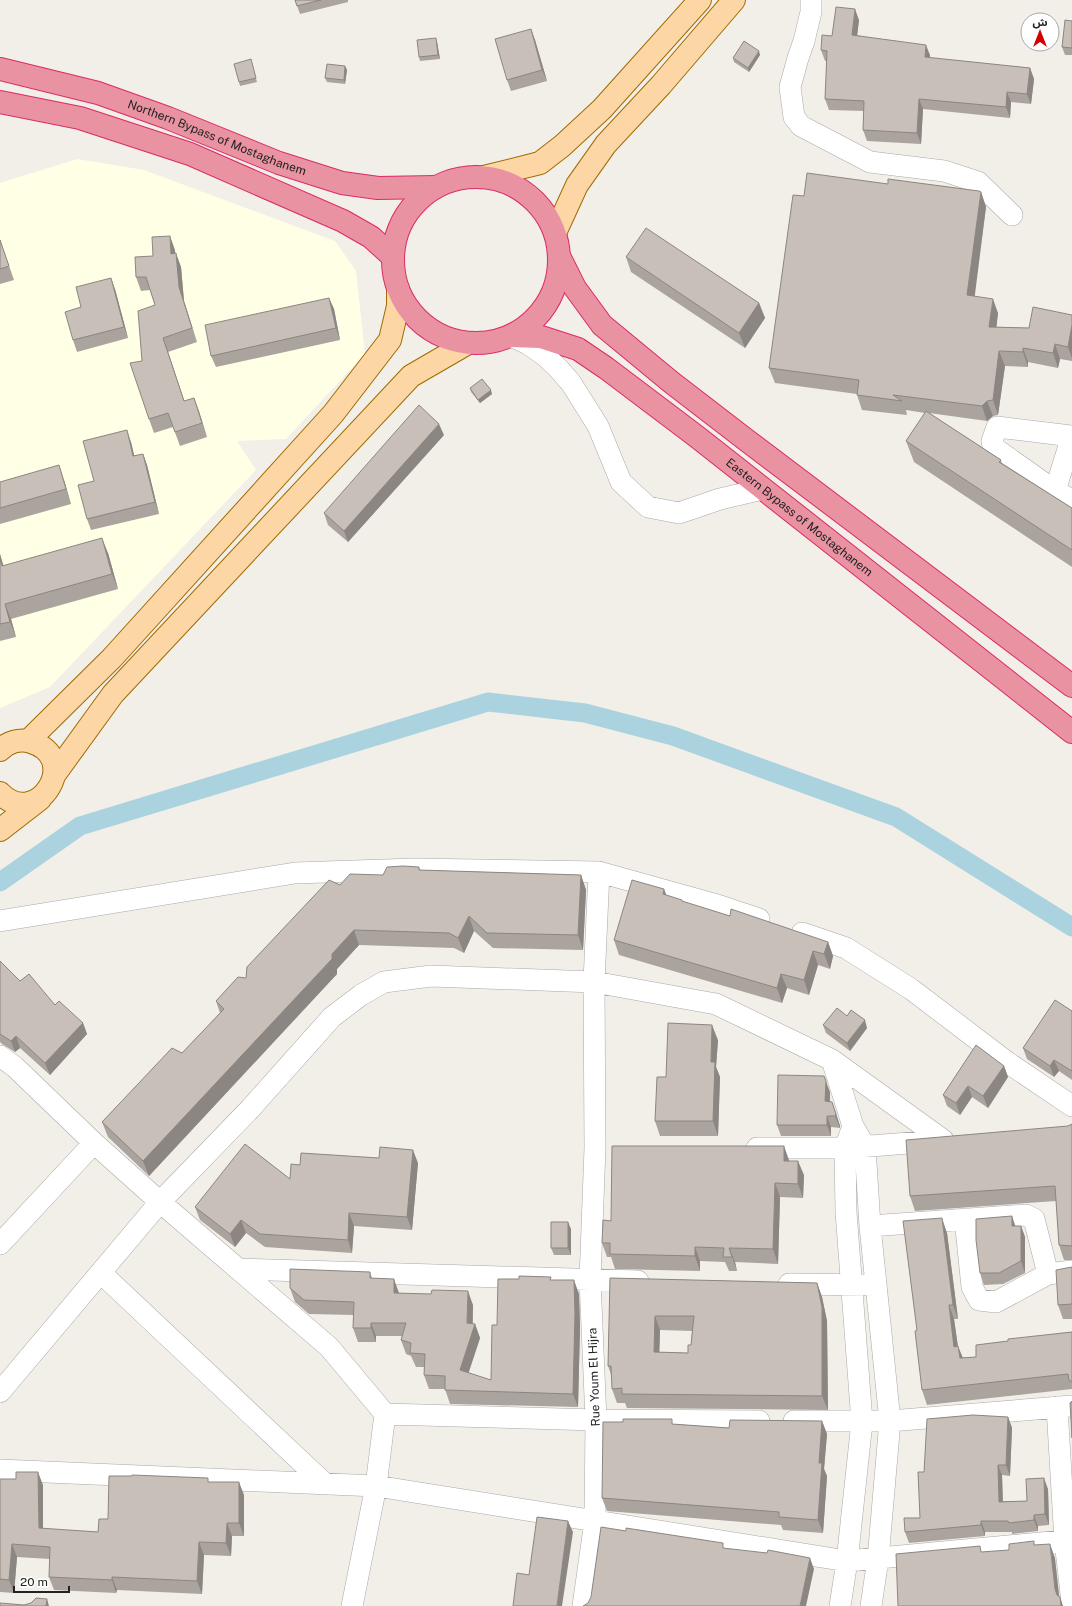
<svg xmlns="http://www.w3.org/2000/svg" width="1072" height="1606" font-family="'Public Sans','Noto Sans Arabic',sans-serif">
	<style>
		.education { fill: #ffffe5 }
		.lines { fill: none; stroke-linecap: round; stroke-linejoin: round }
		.canal { stroke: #aad3df; stroke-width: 19 }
		.minor-casing { stroke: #a9a9a9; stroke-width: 22 }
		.major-casing { stroke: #a06b00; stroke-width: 24 }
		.highway-casing { stroke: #dc2a67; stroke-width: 24 }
		.minor { stroke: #fff; stroke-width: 21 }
		.major { stroke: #fcd6a4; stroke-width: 22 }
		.highway { stroke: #e892a2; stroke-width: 22 }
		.wall { fill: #aba49e; fill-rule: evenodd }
		.shaded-wall { fill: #8b8681 }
		.building { fill: #c7bfb8; stroke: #8b8681; fill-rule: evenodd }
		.labels { text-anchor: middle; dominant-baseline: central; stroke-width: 3; stroke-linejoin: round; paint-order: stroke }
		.street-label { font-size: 12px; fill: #222; stroke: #fff }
	</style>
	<rect width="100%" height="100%" fill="#f2efe9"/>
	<path class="education" d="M77,159l67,11 191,71 21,30 9,83 -79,85 -49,2 19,29 -206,217 -50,21v-525z"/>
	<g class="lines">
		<path class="canal" d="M0,882l80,-56 408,-124 97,11 88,23 223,81 176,110"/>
		<defs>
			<path id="minor" d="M811,0v12l-7,29 -6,17 -8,29 4,30 7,9 69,36 74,9 34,11 34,33
				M511,336l17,8 16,11 14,13 13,15 27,43 23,56 27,25 31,6 41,-14 43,-10
				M1072,436l-75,-9 -5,14 1,6 62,44 17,9
				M1055,491l17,-55
				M0,921l295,-48 119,-4 185,3 115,32 45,15
				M802,933l44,15 65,41 96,73 65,44
				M0,1056l15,11 79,76 66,59 169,145 56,67 -9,72 -24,120
				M832,1060l21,66 12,21 5,79 20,195 -12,138 -7,47
				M757,1148h88l89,-7
				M965,1219l7,68 7,13 17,2 52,-28
				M870,1226l156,-11 8,4 14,55 24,-3
				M0,1244l94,-101
				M239,1269l399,12
				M101,1273l223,210
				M789,1284l87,1
				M0,1392l160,-190 90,-93 82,-92 29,-22 23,-13 47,-6 163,6 122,22 116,56 111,80
				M1057,1407l8,134 7,61
				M385,1414l211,6 163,1
				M794,1421h96l182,-15
				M0,1470l376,16 471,75 225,-21
				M583,1606l12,-85 1,-101 -6,-140 5,-132 -1,-166 5,-110
				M840,1606l7,-45 15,-139 -16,-210 -1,-64 8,-22"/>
			<path id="major" d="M484,177l56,-14 22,-17 40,-37 98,-109
				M555,233l22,-48 29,-41 55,-59 73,-85
				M28,741l84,-83 221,-244 57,-74 8,-34v-17
				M0,750c8,-8 20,-12 31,-8 52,16 6,89 -31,51
				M55,774l58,-80 298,-318 57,-33
				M0,830l40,-31"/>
			<g id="highway">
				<path id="s1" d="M0,69l98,24 70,25 111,45 63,20 36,5 58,-1"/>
				<path d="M0,102l80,16 110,36 153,67 28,16 21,19"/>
				<circle cx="476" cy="260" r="83"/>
				<path d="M559,256l16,32 27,37 69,57 74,57 327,247"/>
				<path id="s2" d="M511,336l30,1 37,12 28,19 90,68 376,296"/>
			</g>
		</defs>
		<use href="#minor" class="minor-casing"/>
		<use href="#major" class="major-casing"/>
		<use href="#highway" class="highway-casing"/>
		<use href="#minor" class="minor"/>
		<use href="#major" class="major"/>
		<use href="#highway" class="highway"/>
	</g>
	<path class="wall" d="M295,0h53v2l-48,12z
		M859,20l-2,15 73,20v3l100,10 4,11 -3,25 -20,-2 -1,16 -87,-9 -2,35 -54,-3 -4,-11 1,-19 -35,-1 -4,-11 2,-38h-2l-4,-11 11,-14z
		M1072,21v34h-7l-3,-8z
		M531,29l4,11 12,41 -36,10 -4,-11z
		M437,42l3,17 -20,2 -1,-4z
		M760,55l-11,17 -15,-10 -1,-4z
		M252,63l5,19 -17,4 -1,-4z
		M345,66l2,4 -2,14 -18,-2 -2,-4z
		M888,184l93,8 5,15 -12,89 24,17 -2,14 33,1 43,-13v46l-12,-2 -2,9 -30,-6v5l-23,-1 -7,49 -5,1 -6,5 -58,-8 72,47 1,3 70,45v59l-158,-105 -8,-21 19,-28 -19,-3 1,5 -45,-5 -5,-15v-1l-82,-11 -6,-15z
		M0,240l14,40 -14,4z
		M175,250v4l6,13 3,34 13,41 -29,10 16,49 10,-3 13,39 -27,9 -7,-19 -19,6 -5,-14 -7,-58 13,-56 -5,-15 -9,1 -5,-14 17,-21z
		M626,257l133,46 6,15 -20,30 -114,-76z
		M115,289l13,49 -51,14 -4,-12 8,-33z
		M329,298l5,11 6,31 -124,27 -5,-11z
		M470,388l22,6 -12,9 -9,-11z
		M444,435l-96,107 -20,-17 -4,-12z
		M131,442l3,14 9,-2 4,11 12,49 -68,16 -4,-11 7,-38z
		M64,480l7,24 -71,20v-42z
		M108,553l10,36 -107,30 5,18 -16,4v-87l3,12z
		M419,867l1,3 161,5 5,15 -3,60 -90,-2 -19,-17 -10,22 -10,-5 -95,-3 -22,24v5l-188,202 -41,-39 -6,-15 80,-69 38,-40 -4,-12 30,-23 94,-93z
		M667,895l16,7 47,14 98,26 5,14 -3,13 -12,-4 -9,30 -22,-7 -5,15 -163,-48 -5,-15z
		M0,961l20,20 35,24 28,18 4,11 -37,41 -30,-27 -5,4 -13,-8 -2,-2z
		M1072,1011v69l-13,-9 -5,6 -27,-18 -4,-11z
		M847,1016l20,12 -17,23 -24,-18 -3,-8z
		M718,1040l-2,27 4,10 -2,59h-58l-5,-15 11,-44z
		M1004,1066l4,11 -20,31 -16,-11 -12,18 -13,-9 -4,-11z
		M830,1092v10l6,11 4,13v2l-9,-1v9h-50l-4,-11z
		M1072,1124v136h-8l-5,-15 -3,-44 -141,10 -5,-15z
		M789,1160v1l15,14 -1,23 -23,-1 -2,67 -43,-2 2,9h-8l-4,-9 -25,-1v10l-85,-2 -4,-12h-4l-5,-14 9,-22z
		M418,1163l-6,67 -58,-4 -2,27 -87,-6 -19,-14 -11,14 -35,-27 -5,-13 95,-28 10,-14z
		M1015,1226h6l4,11v36l-22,11 -19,1 -4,-12z
		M571,1229v26h-17l-3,-7z
		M947,1233l11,86h-4l4,28 5,11 13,-1 32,-16 64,-9v57l-145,16 -5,-15 -5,-60z
		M1072,1267v52h-9l-5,-14z
		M370,1272l2,6 27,15 74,12v19h2l5,14 -12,35 23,7 6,-55 22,-46 32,-2v3l28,14 1,33 -2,80 -128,-3 -5,-15h-16l-5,-14v-8h-8l-5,-11 -5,-2 -5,-14 1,-4h-26v6h-18l-5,-14v-13l-44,-1 -14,-12 -5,-14z
		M610,1278l207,5 5,14 5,24 1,89 -201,-2 -2,-5h-8l-5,-14v-12l-4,-11zM660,1330l32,1 -1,14 -3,8 -29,-1z
		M1008,1417l4,11 -2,48 -8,-1 1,26h24l21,-12 1,36 -11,1v5l-26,3v-2h-27v4l-76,7 -4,-11 15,-14 4,-46z
		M822,1421l5,13 -3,35 3,7 -4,57 -40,-3 -2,-5 -174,-14 -5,-13 72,-74 55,4z
		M0,1479h16l27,6v44l55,3 10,-13 102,-37 34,13v41h-12l-1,20 -27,-1 -2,39 -85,-4 -1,3 -62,-3 -5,-13 1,-18 -33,-2 -3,36 -14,-1z"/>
	<path class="shaded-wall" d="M855,9l4,11 -3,25 -4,-10z
		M531,29l4,11 12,41 -5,-11z
		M436,38l1,4 3,17 -2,-4z
		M926,45l4,10 -1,13 -4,-11z
		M759,51l1,4 -11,17 -1,-4z
		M345,66l2,4 -2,14 -1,-4z
		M1030,68l4,11 -3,25 -4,-10z
		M1007,92l4,10 -1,16 -4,-11z
		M919,99l4,10 -2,35 -4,-11z
		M981,192l5,15 -13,103 -6,-15z
		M170,236l5,14 1,17 -5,-13z
		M176,253l5,14 3,34 13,41 -18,-55z
		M111,278l4,11 13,49 -4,-11z
		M329,298l5,11 6,31 -4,-12z
		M993,299l5,14 -3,28 -6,-14z
		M759,303l6,15 -20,30 -6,-15z
		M1072,325v33l-4,-11z
		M163,338l5,14 21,63 -5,-14z
		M1055,344l5,15 -2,9 -5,-15z
		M1023,348l5,14v5l-5,-15z
		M999,351l6,15 -7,49 -5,-15z
		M491,390l1,4 -12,9 -2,-3z
		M194,398l5,13 8,26 -5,-14z
		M987,401l6,15 -6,5 -5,-15z
		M439,424l5,11 -96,107 -4,-11z
		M127,430l4,12 6,25 -4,-11z
		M143,454l4,11 12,49 -4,-12z
		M59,465l5,15 7,24 -5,-15z
		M102,538l6,15 10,36 -6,-15z
		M0,554l8,27 -8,-22z
		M5,604l6,15 5,18 -6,-15z
		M581,875l5,15 -3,60 -5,-15z
		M664,889l6,15 -7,-10z
		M469,916l5,15 -10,22 -6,-15z
		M354,930l5,15 -22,24v5l-188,202 -6,-15z
		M828,942l5,14 -3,13 -6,-15z
		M813,951l5,14 -9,30 -5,-15z
		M781,974l6,14 -5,15 -5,-15z
		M865,1020l2,8 -17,23 -3,-8z
		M83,1023l4,11 -37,41 -5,-12z
		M712,1025l6,15 -2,27 4,10 -2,59 -5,-15 -2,-59z
		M16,1036l4,12 -5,4 -4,-11z
		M1054,1060l5,11 -5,6 -4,-11z
		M1004,1066l4,11 -20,31 -5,-12z
		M824,1076l6,16 -1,21 -4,-12z
		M968,1086l4,11 -12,18 -4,-12z
		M832,1102l8,24v2l-5,-12z
		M827,1116l4,11v9l-4,-11z
		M784,1146l5,14v15l-5,-14z
		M413,1150l5,13 -6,67 -5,-13z
		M798,1161l6,14 -1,23 -5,-14z
		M775,1183l5,14 -2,67 -5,-15z
		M349,1213l5,13 -2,27 -4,-13z
		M1012,1216l4,12 -4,-2z
		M942,1218l5,15 11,86 -5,-14z
		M241,1220l5,13 -11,14 -5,-13z
		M568,1222l3,7v26l-3,-7z
		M1021,1226l4,11v36l-4,-12z
		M695,1247l5,14v10l-5,-15z
		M729,1248l6,14 2,9 -5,-14z
		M394,1279l5,14h-5z
		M574,1280l5,14 1,33 -2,80 -5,-13z
		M817,1283l5,14 5,24 1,89 -6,-14z
		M468,1291l5,14 -1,26 3,-7 5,14 -15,46 -5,-14 7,-47z
		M949,1305l5,14 6,42 -6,-14z
		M655,1316l5,14 -1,36 -5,-14z
		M371,1323l5,13v6l-5,-14z
		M958,1346l6,15 -4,-3z
		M1008,1417l4,11 -2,48 -4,-11z
		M822,1421l5,13 -3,35 3,7 -4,57 -5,-13 1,-57z
		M998,1465l4,10 1,37 -4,-10z
		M38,1472l5,13v57l-4,-14z
		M1044,1478l4,11 1,36 -4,-11z
		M239,1482l5,13v41l-5,-13z
		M1034,1515l4,11v5l-4,-11z
		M568,1521l5,11 -11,74h-5z
		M981,1521l4,11v4l-4,-11z
		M227,1523l5,13 -1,20 -5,-13z
		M199,1542l5,13 -2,39 -5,-13z
		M12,1544l5,13 -3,36 -5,-13z
		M1050,1544l5,14 5,45 -5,-14z
		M810,1558l4,11 -8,37h-6z
		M112,1577l5,13 -1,3 -4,-13z
		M1060,1597l3,9h-2z
		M47,1599l2,7h-3z"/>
	<path class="building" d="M295,0h26l-24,6z
		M836,7l19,2 -3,26 74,10 -1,12 105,11 -3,26 -20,-2 -1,15 -87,-8 -2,34 -54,-3 1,-29 -39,-2 2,-48 -6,-1 1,-15 10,1z
		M1065,20l7,1v27l-10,-1z
		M531,29l11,41 -35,10 -12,-41z
		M436,38l2,17 -19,2 -2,-17z
		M744,41l15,10 -11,17 -15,-10z
		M251,59l5,19 -17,4 -5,-18z
		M327,64l18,2 -1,14 -19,-2z
		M807,173l81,11v-5l91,12 2,1 -14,103 26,4 -4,28 40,1 4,-21 39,8v10l-4,22 -13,-3 -2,9 -30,-5v4l-24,-1 -6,49 -6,1 -5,5 -89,-11 9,6 -45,-6 2,-15 -90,-12 24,-173 11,1z
		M646,228l113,75 -20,30 -113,-76z
		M170,236l1,18 5,-1 3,34 13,41 -29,10 21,63 10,-3 8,25 -27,9 -7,-19 -19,6 -19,-56 12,-2 -4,-50 17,-6 -9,-28h-10l-1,-20 18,-1 -1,-19z
		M0,240l9,26 -9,3z
		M111,278l13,49 -51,13 -8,-28 16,-5 -5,-20z
		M329,298l7,30 -125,28 -6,-31z
		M482,379l9,11 -13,10 -8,-12z
		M419,405l20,19 -95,107 -20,-18z
		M926,411l75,49 -2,2 73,46v42l-166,-109z
		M127,430l6,26 10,-2 12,48 -68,17 -9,-34 16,-4 -11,-40z
		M59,465l7,24 -66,19v-26z
		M102,538l10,36 -107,30 5,18 -10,2v-65l2,7z
		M403,866l16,1v3l162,5 -3,60 -91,-2 -18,-17 -11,22 -9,-5 -95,-3 -22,24v5l-189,202 -41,-39 70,-74 10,5 42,-44 -8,-8 22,-24 8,1 1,-11 82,-87 11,5 10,-11 33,1 4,-8z
		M632,880l32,9 -1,5 19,6v1l48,15 1,-7 97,33 -4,12 -11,-3 -9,29 -23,-6 -4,14 -163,-48z
		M0,961l20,20 9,-7 26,31 4,-4 24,22 -38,40 -29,-27 -5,5 -11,-7z
		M1055,1000l17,11v60l-18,-11 -4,6 -27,-18z
		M837,1008l10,8 4,-6 14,10 -18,23 -24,-18z
		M668,1023l44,2 -1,37h4l-2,59h-58l2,-44h9z
		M976,1045l28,21 -21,30 -15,-10 -12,17 -13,-8z
		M778,1075l46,1 2,5 -1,20 7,1 4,12 -1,2h-8v9h-50z
		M1072,1124v122l-13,-1 -4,-59 -145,10 -4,-56 162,-14z
		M245,1144l45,35 1,-15 9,1 1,-12 78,5 1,-11 33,3 -6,67 -58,-4 -1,27 -88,-6 -19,-14 -11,14 -35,-27z
		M612,1146h172v15h14v23l-23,-1 -2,66 -44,-1 3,9h-9l1,-9 -29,-1v9l-85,-2v-11h-8l1,-23 8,1z
		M1012,1216v10h9v35l-22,12h-19l-4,-33v-21z
		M942,1218l11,87h-4l5,42 4,-1 2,12 16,-1v-12l32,-4v-2l64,-7v50l-3,-2 -1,-6 -146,16 -7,-59 2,-1 -14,-109z
		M551,1222h17v26h-17z
		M1072,1267v37l-14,1 -2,-35z
		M290,1269l80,3v6l24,1v14l37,1 1,-4 36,1 -1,32 8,1 -15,46 31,10 1,-55h5l1,-46h21v-3l32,1 -1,3h24l1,33 -2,81 -128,-4v-14l-21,-1 1,-21 -15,-1 1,-10 -10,-3 5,-17h-35v5h-18l1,-26 -50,-2 -14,-12z
		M610,1278l207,5 5,24v89l-200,-2v-6l-10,1 -1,-23h-3zM655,1316h39l-3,29h-3v8l-34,-1z
		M1072,1401v37l-2,-35z
		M973,1415l35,2 -2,48h-8l1,37 28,-1 -1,-22 18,-1 1,36 -11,1v5l-25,3 -1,-2h-27v4l-76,7 -1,-14h16l-2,-46h6l3,-53z
		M623,1419h49v5l57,4 1,-8 92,1 -3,42h3l-4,57 -39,-3v-5l-177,-14 1,-76h20z
		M16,1472h22l1,56 59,4 1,-13h9l1,-43h23v-1l76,3v4h31v41h-12l-1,20 -27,-1 -2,39 -85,-4v3l-63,-3 1,-30 -38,-3 -3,36 -9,-1v-100h16z
		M537,1517l31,4 -11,85h-44l4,-33 12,2z
		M601,1527l25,4v-3l97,15v5l44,5 1,-3 42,8 -10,48h-217l5,-3 3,-6z
		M1034,1541v4l16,-1 5,45 2,6 3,2 1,9h-163l-2,-52 84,-8 1,6 28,-2v-6z
		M36,1598l11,1 -1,7h-46v-3l24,2 7,-2z"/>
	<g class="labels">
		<g class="street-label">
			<text stroke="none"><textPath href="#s1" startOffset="228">Northern Bypass of Mostaghanem</textPath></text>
			<text stroke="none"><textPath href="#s2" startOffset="347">Eastern Bypass of Mostaghanem</textPath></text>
			<text transform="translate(594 1377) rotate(-92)">Rue Youm El Hijra</text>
		</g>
	</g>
	<g transform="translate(1040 32)"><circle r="19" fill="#ffffff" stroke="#a7a7a7"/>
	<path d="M0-3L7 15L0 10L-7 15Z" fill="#d40000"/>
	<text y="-6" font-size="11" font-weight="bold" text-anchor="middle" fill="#222222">ش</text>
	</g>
	<path d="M14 1586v6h55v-6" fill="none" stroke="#222222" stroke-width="2"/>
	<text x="20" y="1586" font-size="12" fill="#222222" stroke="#ffffff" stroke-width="3" paint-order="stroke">20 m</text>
</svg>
